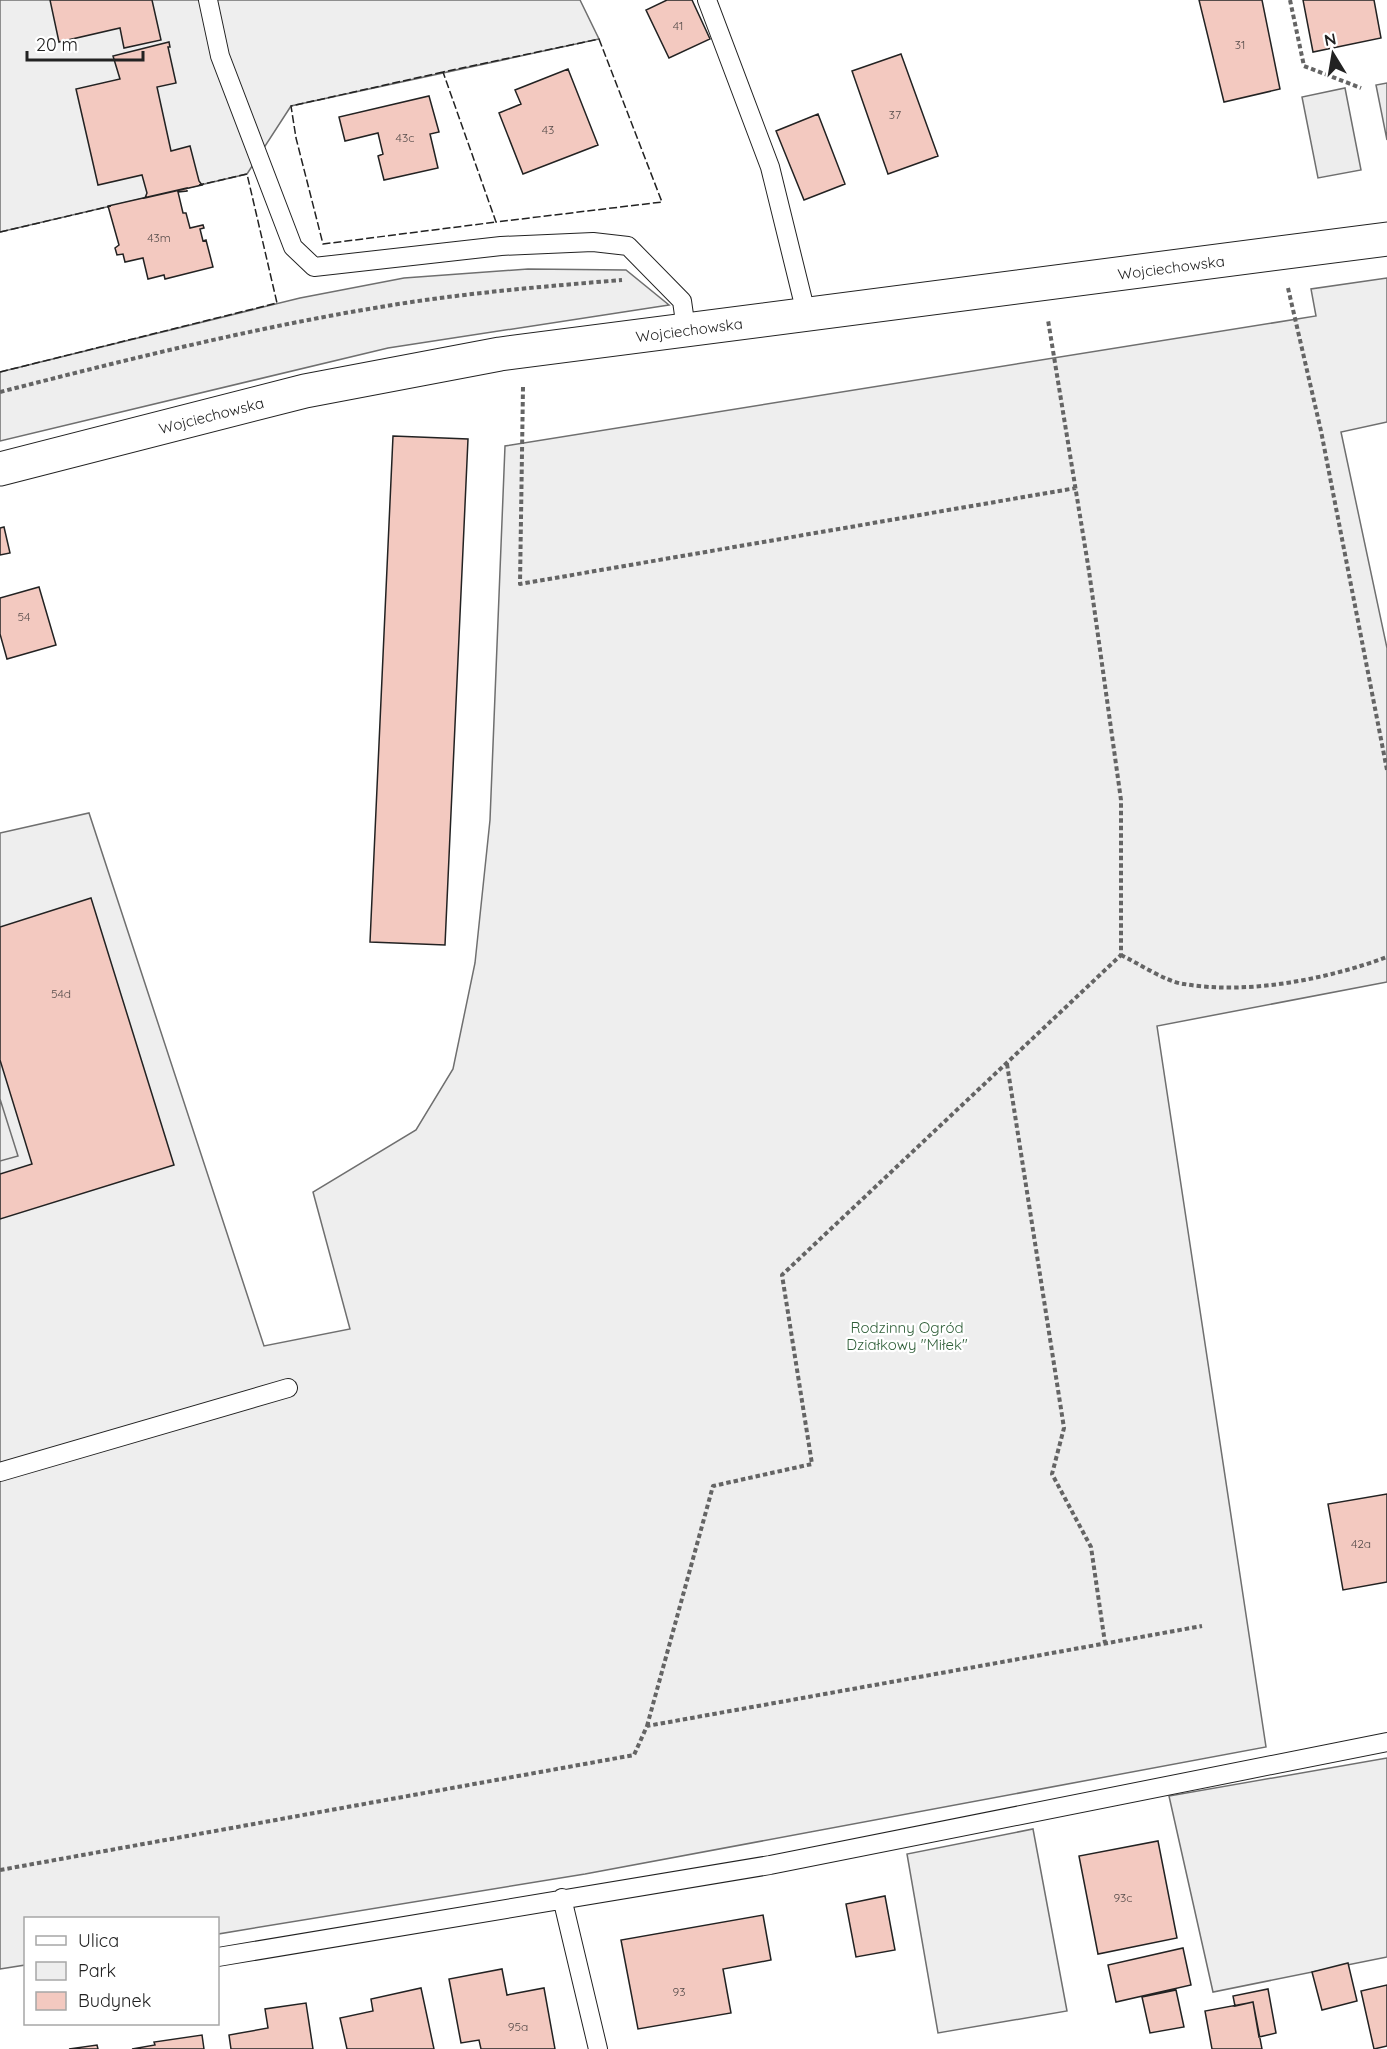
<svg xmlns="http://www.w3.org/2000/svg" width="1387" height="2049" font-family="Quicksand,sans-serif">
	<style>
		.green { fill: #eee; stroke: #6f6f6f; stroke-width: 1.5 }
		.parking { fill: #ededed; stroke: #6f6f6f; stroke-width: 1.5 }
		.building { fill: #f3c9c0; stroke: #222; stroke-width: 1.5 }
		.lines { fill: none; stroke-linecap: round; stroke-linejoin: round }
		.lane-casing { stroke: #222; stroke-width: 20 }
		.secondary-casing { stroke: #222; stroke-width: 35 }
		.path { stroke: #646464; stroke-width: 4; stroke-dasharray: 4.5 3; stroke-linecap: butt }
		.lane { stroke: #fff; stroke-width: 18 }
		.secondary { stroke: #fff; stroke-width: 33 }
		.fence { stroke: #222; stroke-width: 1.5; stroke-dasharray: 8 3; stroke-linecap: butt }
		.labels { text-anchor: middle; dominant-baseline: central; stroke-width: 4.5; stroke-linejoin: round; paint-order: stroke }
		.number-label { font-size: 12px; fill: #564c4a }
		.street-label { font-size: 15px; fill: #222; stroke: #fff }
		.park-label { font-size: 15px; fill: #2f5e38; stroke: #fff }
	</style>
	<rect width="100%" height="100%" fill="#fff"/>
	<path class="green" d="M0,0h580l19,39 -308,67 -44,68 -247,58z
		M528,269l98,1 43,35 -281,43 -388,93v-69l300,-74 104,-20z
		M1387,278v144l-46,10 46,216v334l-230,44 109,721 -681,127 -367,60v-16h-192l-1,47 -25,4v-1136l89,-20 175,533 86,-17 -37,-137 103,-62 37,-61 22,-106 15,-143 15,-374 811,-130 -5,-27z
		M1387,1758v199l-174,35 -44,-196z
		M1033,1829l34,182 -129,22 -31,-179z"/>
	<path class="parking" d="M1387,83v57l-11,-55z
		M1345,88l16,82 -43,8 -16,-81z
		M0,1099l18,57 -18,5z"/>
	<path class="building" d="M50,0h102l9,40 -37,8 -4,-20 -61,14z
		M667,0h25l18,39 -41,19 -23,-48z
		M1199,0h63l18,89 -56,13z
		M1303,0h71l7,38 -68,14z
		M169,42l1,5h-2l8,36 -19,4 14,64 19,-5 9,35 3,4 -57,13 2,-5 -5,-18 -44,10 -22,-96 44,-10 -7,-23z
		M901,54l37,102 -50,18 -36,-103z
		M568,69l30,76 -75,29 -24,-61 22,-9 -6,-14z
		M429,96l10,36 -9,2 8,34 -54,12 -6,-24 5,-2 -5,-21 -33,8 -6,-24z
		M818,114l27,70 -41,16 -28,-69z
		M187,188v3l-9,1 5,21h3l4,15 13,-3 1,3 -4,1 3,12 3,-1 7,27 -48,12 -1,-4 -16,4 -5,-21 -18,4 -2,-8 -6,1 -2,-7 4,-3 -11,-39z
		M393,436l75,3 -23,506 -75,-3z
		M4,527l6,26 -10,2v-27z
		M39,587l17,58 -49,14 -7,-25v-36z
		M91,898l83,267 -174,54v-45l32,-10 -32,-104v-133z
		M1387,1494v88l-44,8 -15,-86z
		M1158,1841l19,97 -79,16 -19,-98z
		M885,1896l10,54 -39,7 -10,-53z
		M763,1915l8,45 -48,9 8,44 -93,16 -17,-89z
		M1183,1948l8,37 -75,17 -8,-37z
		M1348,1963l9,38 -35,9 -10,-38z
		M502,1969l5,26 37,-7 11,61h-74l-2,-9 -18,3 -12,-64z
		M1387,1985v61l-13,3 -13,-58z
		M421,1988l13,61h-87l-7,-31 33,-7 -2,-12z
		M1268,1989l8,44 -17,4 -6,-35 -18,4 -2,-10z
		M1176,1990l8,37 -34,6 -8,-36z
		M1253,2002l9,47h-50l-7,-38z
		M306,2003l7,46h-82l-2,-14 39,-7 -3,-19z
		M202,2035l2,14h-72l23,-4 -1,-3z
		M97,2045l1,4h-29z"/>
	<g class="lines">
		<defs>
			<path id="lane" d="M208,0l12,56 73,191 21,20 187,-21 92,-4 35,4 54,55 4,28
				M707,0l63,167 36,146
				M0,1472l288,-84
				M562,1898l36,151
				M218,1957l552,-92 617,-123"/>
			<g id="secondary">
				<path id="s1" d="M0,469l305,-78 195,-37 887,-115"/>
			</g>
		</defs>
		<use href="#lane" class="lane-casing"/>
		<use href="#secondary" class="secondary-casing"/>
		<path class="path" d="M1290,0l14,66 57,22
			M1288,288l33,143 66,339
			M523,387l-3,197 556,-96
			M0,392c133,-34 269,-68 405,-89 72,-11 144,-17 217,-23
			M1121,955c17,8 45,27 63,29 63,11 144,-5 203,-27
			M1007,1064l57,364 -12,46 39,73 14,96
			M647,1726l66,-240 99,-22 -30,-189 339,-320v-155l-32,-229 -41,-251
			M0,1870l634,-115 13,-29 555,-100"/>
		<use href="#lane" class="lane"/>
		<use href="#secondary" class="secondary"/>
		<path class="fence" d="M599,39l63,163 -166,20 -53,-150z
			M443,72l-152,34 5,32 27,106 173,-22
			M0,232l111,-26
			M0,372l277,-69 -30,-129 -48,11"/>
	</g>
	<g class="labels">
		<g class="number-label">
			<text x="678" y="25">41</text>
			<text x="1240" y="44">31</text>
			<text x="895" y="114">37</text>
			<text x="548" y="129">43</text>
			<text x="405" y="137">43c</text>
			<text x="159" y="237">43m</text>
			<text x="24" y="616">54</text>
			<text x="61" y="993">54d</text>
			<text x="1361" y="1543">42a</text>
			<text x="1123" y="1897">93c</text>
			<text x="679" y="1991">93</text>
			<text x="518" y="2026">95a</text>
		</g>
		<g class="street-label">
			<text stroke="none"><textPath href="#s1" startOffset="1190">Wojciechowska</textPath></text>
			<text stroke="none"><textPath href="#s1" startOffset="704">Wojciechowska</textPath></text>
			<text stroke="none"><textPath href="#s1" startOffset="218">Wojciechowska</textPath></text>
		</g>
		<g class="park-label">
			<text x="907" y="1327">Rodzinny Ogród<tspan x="907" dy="17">Działkowy "Miłek"</tspan></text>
		</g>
	</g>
	<rect x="24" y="1917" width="195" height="108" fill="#ffffff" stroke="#a7a7a7" stroke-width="1.5"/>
	<rect x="36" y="1936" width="30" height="9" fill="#ffffff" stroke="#a7a7a7" stroke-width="1.5"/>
	<text x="78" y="1947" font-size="18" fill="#222222">Ulica</text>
	<rect x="36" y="1962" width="30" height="18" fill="#eeeeee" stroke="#a7a7a7" stroke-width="1.5"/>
	<text x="78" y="1977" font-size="18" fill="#222222">Park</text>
	<rect x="36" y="1992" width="30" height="18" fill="#f3c9c0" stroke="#a7a7a7" stroke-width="1.5"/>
	<text x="78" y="2007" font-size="18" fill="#222222">Budynek</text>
	<g transform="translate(1333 54) rotate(349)" stroke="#ffffff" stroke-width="4.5" paint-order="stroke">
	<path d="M0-4.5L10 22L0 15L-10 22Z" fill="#222222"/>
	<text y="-9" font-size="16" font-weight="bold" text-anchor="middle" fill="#222222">N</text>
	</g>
	<path d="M27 51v9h116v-9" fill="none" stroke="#222222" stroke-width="3"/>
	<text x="36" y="51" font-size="18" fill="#222222" stroke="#ffffff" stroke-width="4.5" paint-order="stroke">20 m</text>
</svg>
